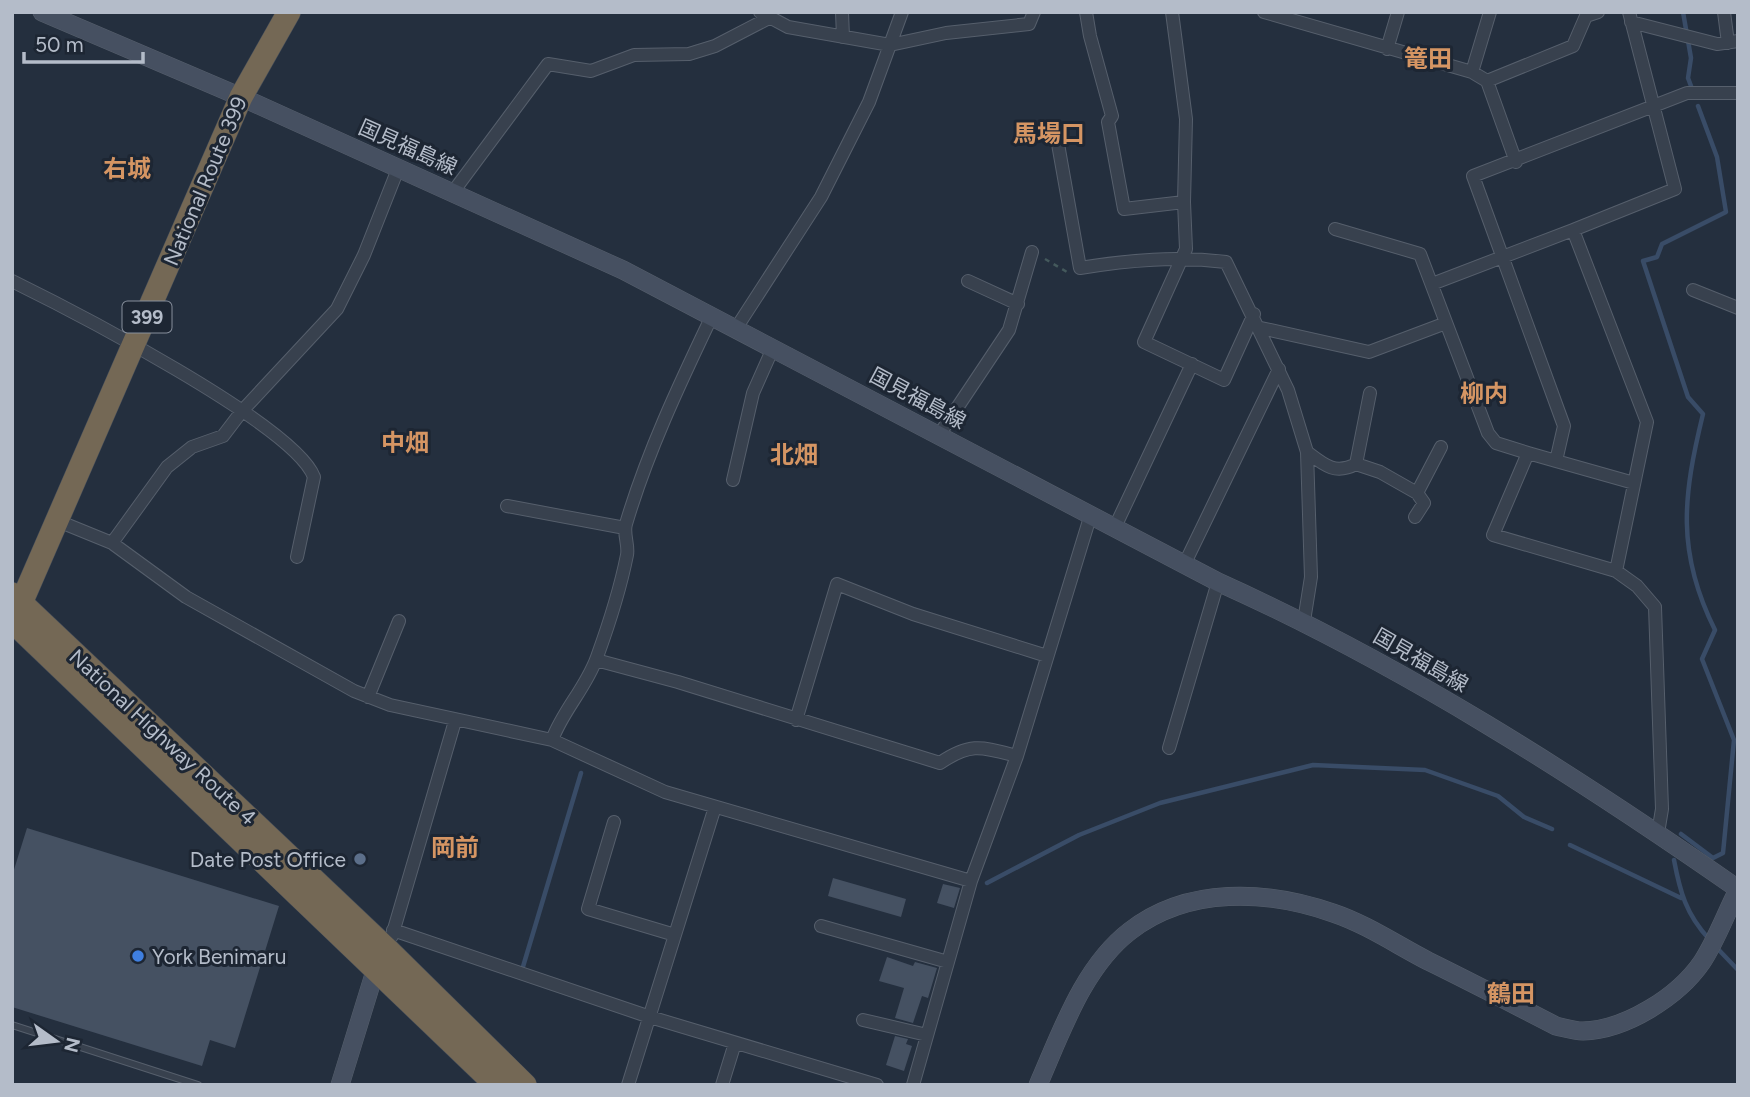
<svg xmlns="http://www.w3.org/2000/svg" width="1750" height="1097" font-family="Figtree,'Noto Sans JP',sans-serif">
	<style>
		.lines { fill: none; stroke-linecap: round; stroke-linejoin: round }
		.stream { stroke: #394c67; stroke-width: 4.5 }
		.building { fill: #455162 }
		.lane-casing { stroke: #565f6c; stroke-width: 8 }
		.street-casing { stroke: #565f6c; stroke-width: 14 }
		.secondary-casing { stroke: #565f6c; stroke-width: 19 }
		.highway-casing { stroke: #434c59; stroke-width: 24 }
		.path { stroke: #44595c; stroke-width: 2.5; stroke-dasharray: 5 5; stroke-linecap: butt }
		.lane { stroke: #38414e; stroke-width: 6 }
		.street { stroke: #38414e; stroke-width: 12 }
		.secondary { stroke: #465061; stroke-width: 18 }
		.highway { stroke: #746855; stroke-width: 23 }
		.service-dot { fill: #5c6f8a; stroke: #1d2633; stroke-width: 2.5 }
		.shop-dot { fill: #3f7fe0; stroke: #1d2633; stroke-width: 2.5 }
		.labels { text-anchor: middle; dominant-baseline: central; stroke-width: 6; stroke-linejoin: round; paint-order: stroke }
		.shield { fill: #1d2633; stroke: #878f9c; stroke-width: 2 }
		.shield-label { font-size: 19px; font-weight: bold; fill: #b4bcc9 }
		.street-label { font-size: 21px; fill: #b4bcc9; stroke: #1d2633 }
		.poi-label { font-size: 21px; fill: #b4bcc9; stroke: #1d2633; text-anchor: end }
		.quarter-label { font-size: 24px; font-weight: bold; fill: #d59563; stroke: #1d2633 }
	</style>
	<rect width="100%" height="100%" fill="#242f3e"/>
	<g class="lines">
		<path class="stream" d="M1683,12l8,46 -3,20 3,8
			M1681,834l32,24 10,-5 11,-113 -32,-81 13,-29c-39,-78 -32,-134 -12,-216l-15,-17 -45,-136 14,-4 5,-13 64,-32 -9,-55 -19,-51
			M1570,845l111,53
			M1674,860c6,32 12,54 35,79
			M987,883l92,-48 81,-32 153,-38 112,5 73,26 26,21 28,12
			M1717,948l21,22
			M522,970l59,-197"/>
	</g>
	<path class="building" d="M27,828l252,78 -44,142 -25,-8 -8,26 -190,-59v-131z
		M833,878l73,21 -5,18 -73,-21z
		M943,884l17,4 -6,20 -17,-5z
		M887,957l26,9 2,-4 22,6 -9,30 -6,-2 -9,27 -18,-5 9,-30 -25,-7z
		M895,1036l13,3 -2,5 6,2 -8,25 -18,-6z"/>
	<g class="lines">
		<defs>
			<path id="lane" d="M12,1025l186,60"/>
			<path id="street" d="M760,12l28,15 102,18 56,-12 83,-9 5,-12
				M842,12l1,25
				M1086,12l4,24 22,80 -4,6 16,87 60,-7 2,-83 -14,-107
				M1264,12l208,60 15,9 29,81
				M1724,12l4,31
				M1631,22l86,22 21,-3
				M1387,49l11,-37
				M1472,72l18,-60
				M1487,81l86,-35 13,-30 12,-4
				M1055,127l25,141c50,-8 96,-12 146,-6l62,128 19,62 4,125 -7,44
				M453,192l95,-128 43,7 43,-16 55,-1 26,-8 54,-28
				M1184,202l2,47 -42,93 80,38 30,-66
				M1335,229l85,25 68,179 8,10 32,10
				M12,281c57,28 283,144 302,196l-17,80
				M968,281l50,23
				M1432,284l141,-54
				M1693,290l45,18
				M1261,328l108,24 77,-29
				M735,330l86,-133 48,-95 33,-90
				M939,435l70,-105 23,-78
				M1307,452c17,13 28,23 49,12l24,8 37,21 24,-46
				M1556,461l78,22
				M1356,464l14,-71
				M733,480l20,-87 20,-45
				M507,506l118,22
				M1415,517l9,-14 -7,-10
				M58,521l54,22 74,54 168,94 36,14 162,35 113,52 306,89
				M1115,527l77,-163
				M112,543l55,-76 25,-20 31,-11 19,-25 95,-102 27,-54 34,-86
				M1185,563l94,-194
				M1616,571l31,-149 -74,-192 102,-41 -46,-177
				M596,660l82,22 262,81c31,-21 42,-16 77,-7
				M368,697l31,-76
				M796,720l41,-136 76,30 134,42
				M552,740c11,-30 34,-52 45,-83 12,-33 23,-67 30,-102 2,-10 -4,-21 -1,-31 21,-71 53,-139 85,-206
				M1169,748l49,-166
				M614,822l-26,87 87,26
				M1658,833l4,-24 -7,-202 -18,-21 -21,-15 -123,-36 35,-82 28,8 8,-35 -91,-250 214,-83h51
				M821,926l127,36
				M393,930l257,87 227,68
				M392,936l63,-215
				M863,1020l64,15
				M628,1085l87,-278
				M722,1085l13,-42
				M913,1085l58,-204 46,-125 74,-242"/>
			<path id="secondary" d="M42,12l199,85 382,173 595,312c184,83 355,192 520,307
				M340,1085l36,-117
				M1038,1085c23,-52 45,-118 92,-154 58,-45 137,-41 203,-18 33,11 64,32 95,48 43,21 85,43 128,65 9,2 18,5 27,5 42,-1 95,-34 119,-69 14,-21 24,-49 36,-72"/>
			<path id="highway" d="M12,594l376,356 137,135
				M12,621l484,464
				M12,624l229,-527 48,-85"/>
		</defs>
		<use href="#lane" class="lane-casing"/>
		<use href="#street" class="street-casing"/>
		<use href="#secondary" class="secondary-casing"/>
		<use href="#highway" class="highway-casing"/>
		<path class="path" d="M1045,259l22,13"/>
		<use href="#lane" class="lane"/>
		<use href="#street" class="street"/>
		<use href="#secondary" class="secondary"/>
		<use href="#highway" class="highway"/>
	</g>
	<circle class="service-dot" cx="360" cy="859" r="7"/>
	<circle class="shop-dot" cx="138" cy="956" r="7"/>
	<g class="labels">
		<rect class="shield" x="122.5" y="301.5" width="49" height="31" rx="5"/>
		<g class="shield-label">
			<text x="147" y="317">399</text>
		</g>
		<g class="street-label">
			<text transform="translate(408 147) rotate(24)">国見福島線</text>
			<text transform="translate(205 181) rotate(-67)">National Route 399</text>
			<text transform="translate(918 398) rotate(28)">国見福島線</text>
			<text transform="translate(1421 660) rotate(30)">国見福島線</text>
			<text transform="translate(163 737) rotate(43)">National Highway Route 4</text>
		</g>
		<g class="poi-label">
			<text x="346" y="859">Date Post Office</text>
			<text x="152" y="956" text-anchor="start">York Benimaru</text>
		</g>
		<g class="quarter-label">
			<text x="1428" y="58">篭田</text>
			<text x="1049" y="133">馬場口</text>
			<text x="127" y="168">右城</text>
			<text x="1484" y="393">柳内</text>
			<text x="405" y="442">中畑</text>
			<text x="794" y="454">北畑</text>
			<text x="455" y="847">岡前</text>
			<text x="1511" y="993">鶴田</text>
		</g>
	</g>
	<rect width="1750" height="1097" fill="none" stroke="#b4bcc9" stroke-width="28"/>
	<g transform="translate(56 1041) rotate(104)" stroke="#1d2633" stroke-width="5" paint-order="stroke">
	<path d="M0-5L12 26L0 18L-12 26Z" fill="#b4bcc9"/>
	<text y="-10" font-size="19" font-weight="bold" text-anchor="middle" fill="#b4bcc9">N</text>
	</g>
	<path d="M24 52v10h119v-10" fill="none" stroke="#b4bcc9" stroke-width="3.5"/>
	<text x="35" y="52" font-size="21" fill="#b4bcc9" stroke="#1d2633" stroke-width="5" paint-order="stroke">50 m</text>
</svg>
